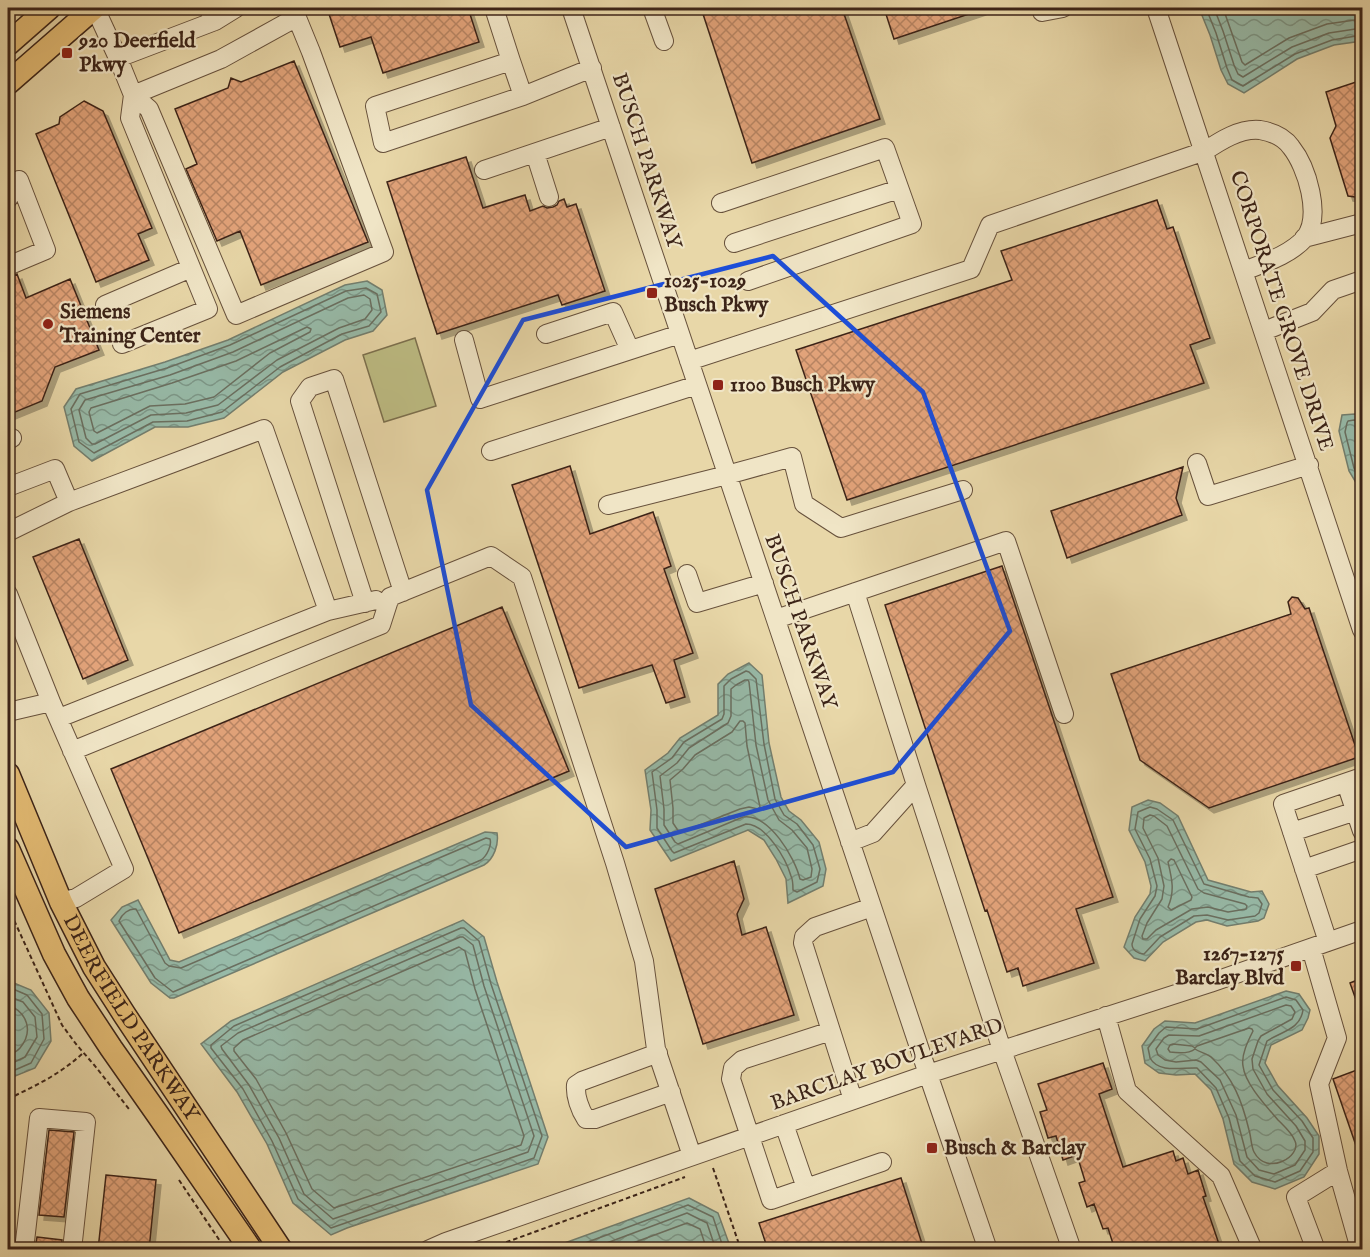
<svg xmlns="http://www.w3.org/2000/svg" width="1370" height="1257" font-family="'IM FELL English',serif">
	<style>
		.pitch { fill: #bdbc83; stroke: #7c704e; stroke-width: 1.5 }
		.water { fill: url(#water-waves); stroke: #737e6e; stroke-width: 1.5 }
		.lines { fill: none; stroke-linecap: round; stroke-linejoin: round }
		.shore { stroke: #6a6f60; stroke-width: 1.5 }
		.building { fill: url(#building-cross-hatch); stroke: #3c2418; stroke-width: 1.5; filter: url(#shadow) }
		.minor-casing { stroke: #67513c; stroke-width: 20 }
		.major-casing { stroke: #3c2418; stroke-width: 25 }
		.path { stroke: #3c2418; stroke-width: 2; stroke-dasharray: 4.5 3; stroke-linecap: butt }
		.minor { stroke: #f0e5c6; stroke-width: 18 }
		.major { stroke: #e4bc74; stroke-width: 22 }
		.marked { fill: none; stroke: #1d4ed8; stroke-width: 4.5; stroke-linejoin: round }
		.poi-dot { fill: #8f2418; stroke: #f0e5c6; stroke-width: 2 }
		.labels { text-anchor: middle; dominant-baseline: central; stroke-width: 4.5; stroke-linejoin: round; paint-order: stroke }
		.poi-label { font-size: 21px; font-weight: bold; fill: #3c2418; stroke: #f0e5c6; text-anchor: start }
		.street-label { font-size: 21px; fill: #3c2418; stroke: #f0e5c6 }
	</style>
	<defs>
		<pattern id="water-waves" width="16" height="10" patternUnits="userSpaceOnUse" patternTransform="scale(1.5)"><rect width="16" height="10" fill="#97baa8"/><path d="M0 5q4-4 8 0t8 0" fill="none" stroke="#7c9788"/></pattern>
		<pattern id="building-cross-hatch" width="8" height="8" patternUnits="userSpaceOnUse" patternTransform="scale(1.5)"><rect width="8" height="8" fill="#e2a37a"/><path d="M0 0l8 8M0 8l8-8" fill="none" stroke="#b88563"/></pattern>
		<filter id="shadow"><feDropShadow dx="5" dy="5" stdDeviation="0" flood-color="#0004"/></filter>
	</defs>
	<rect width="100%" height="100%" fill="#e8d7a8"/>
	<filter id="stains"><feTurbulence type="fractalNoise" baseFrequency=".00333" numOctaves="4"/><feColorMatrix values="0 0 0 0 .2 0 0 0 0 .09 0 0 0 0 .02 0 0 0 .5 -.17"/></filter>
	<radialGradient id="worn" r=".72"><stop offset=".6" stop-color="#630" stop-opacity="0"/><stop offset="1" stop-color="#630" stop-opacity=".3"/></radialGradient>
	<path class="pitch" d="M415,338l21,68 -52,16 -21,-67z"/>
	<path class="water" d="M1199,8h163v33l-28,4 -37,14 -53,34 -16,-9 -7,-14 -11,-35z
		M367,281l15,9 5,25 -14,16 -28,9 -62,32 -59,46 -36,9h-33l-63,34 -18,-15 -10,-39 12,-18 89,-27 63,-22 117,-55z
		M1355,414l7,4v72l-1,1 -12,-20 -10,-40 3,-16z
		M749,663l13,12 7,68 12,54 8,14 12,9 18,22 7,27 -3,17 -35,17 -2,-24 -10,-20 -12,-19 -16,-10 -77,31 -21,-31 1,-20 -6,-40 23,-17 12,-15 38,-23v-31l10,-10z
		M1148,800l12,3 18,13 30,64 43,12 11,-1 7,13 -5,14 -6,3 -31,5 -20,-6 -11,2 -33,20 -18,19 -11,-3 -10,-11 11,-30 15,-23 1,-8 -6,-24 -16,-32 3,-23z
		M485,832l12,1c2,11 -3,26 -13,32l-310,133h-4l-19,-15 -40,-63 11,-13 16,-7 32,60 9,2z
		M463,920l21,17 13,45 51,155 -10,27 -191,64 -16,7 -38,-32 -26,-59 -30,-52 -36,-48 30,-23z
		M8,983h6l17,7 18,23 2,28 -16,27 -27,11z
		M1286,991l13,3 11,16 -2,8 -6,12 -31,15 -6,18 13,23 29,32 12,18v18l-15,23 -29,12 -23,-7 -18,-18 -11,-45 -12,-29 -16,-16 -19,1 -17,-2 -14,-10 -3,-17 12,-17 11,-8 30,2z
		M689,1198l29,15 13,36h-183z"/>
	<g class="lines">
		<path class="shore" d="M1206,8l10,25 11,35 5,12 11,6 52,-32 37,-14 30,-5
			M1214,8l9,23 11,34 4,9 5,3 49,-30 37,-14 33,-5
			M1223,8l19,54 3,3 44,-27 38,-14 35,-5
			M366,288l11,6 4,18 -12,14 -27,8 -62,33 -58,45 -35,9 -34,1 -59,31 -15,-11 -8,-33 9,-15 87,-26 63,-23 116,-54z
			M364,295l6,4 2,11 -7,9 -26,9 -62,32 -59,45 -32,8 -35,2 -56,29h-3l-6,-6 -7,-28 6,-10 85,-25 63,-23 115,-54z
			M307,327l4,2 -1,3 -40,21 -56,44 -29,7 -35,2 -53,27 -3,-2 -5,-19 2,-4 81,-25 64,-22z
			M1362,423l-8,-3 -6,1 -1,2 -2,9 9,36 8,13
			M746,671l3,1 7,7 8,65 11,55 9,16 13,9 16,21 7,24 -3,13 -20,10 -4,-2c0,-5 0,-10 -2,-14 -5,-17 -25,-52 -45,-52l-72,29 -2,-2 -15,-23v-18l-5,-38 20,-14 12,-16 38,-23 2,-5v-28l7,-7z
			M745,680h3l1,2 7,63 12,55 11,20 13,10 15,18 5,21 -1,8 -8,3 -3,-1c-5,-21 -31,-66 -57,-62l-65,27 -3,-2 -11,-17v-16l-4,-33 17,-13 12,-15 39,-25 3,-7v-27l5,-4z
			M743,721l2,2 2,23 13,61 -2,2 -9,-2 -9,2 -58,23h-3l-6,-9v-15l-3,-28 13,-11 12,-14 37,-23 8,-11z
			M1150,807l7,2 16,11 31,64 45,13 9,1 4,6 -3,9 -4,3 -27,4 -21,-5 -13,1 -34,21 -16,17c-6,0 -12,-4 -12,-10l8,-25 15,-23 2,-10 -7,-27 -15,-30 3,-17z
			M1150,815l4,1 13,10 31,63 6,4 41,11 2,2 -1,3 -18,3 -20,-5 -16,2 -36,21 -9,9h-4l-1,-3 5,-13 15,-24 2,-13 -6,-28 -15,-30 1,-10z
			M486,838l4,1c2,6 -3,17 -9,21l-308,132 -18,-14 -36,-57c3,-7 10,-13 17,-12l29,54 4,3 12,2z
			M1171,859l3,1 18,37 -1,3 -20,10 -3,-3c7,-16 4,-28 0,-45z
			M461,928h3l15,13 12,43 51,152 -8,22 -203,70 -33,-29 -26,-58 -29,-52 -32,-41v-3l23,-19z
			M460,937h3l10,8 11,41 50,150 -6,16 -195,67 -29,-25 -25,-56 -30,-53 -27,-36 -1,-3 17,-13z
			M459,947l6,4 10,38 49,147 -3,9 -187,63 -22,-19 -26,-56 -30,-54 -22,-28v-3l9,-8z
			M8,989h5l14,6 15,19 2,25 -13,24 -23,10
			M8,996l15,6 12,15 2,20 -12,20 -17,8
			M1286,997l10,3 7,10c-3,20 -21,21 -36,31l-8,24 14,25 29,31 11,17v14l-13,19 -25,11 -20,-6 -15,-15 -11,-43 -13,-30 -19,-20c-14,-1 -38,6 -47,-10 0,-1 -2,-10 -2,-10l11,-15 7,-6 31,2z
			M8,1005c19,7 26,26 12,43 -3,4 -8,5 -12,7
			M1286,1005l5,1 4,6 -3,7 -31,17 -3,5 -6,18 1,10 14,25 29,32 9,15v9l-10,15 -21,9 -15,-4 -12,-13 -11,-42 -16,-35 -19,-18 -5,-2 -20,2 -11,-2 -7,-5 -2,-6 8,-11 5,-3 30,1z
			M1249,1028l3,1 1,2c-5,10 -12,24 -10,35 2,18 24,41 35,54 6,6 14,13 17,21 7,15 -28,36 -41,11 -3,-6 -3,-16 -5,-22 -7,-29 -16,-53 -38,-73 -5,-4 -12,-5 -16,-8 -6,5 -18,4 -25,3l-2,-3 2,-4 3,-1 19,2 3,2 2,-2z
			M566,1250l122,-45 25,12 11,33
			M588,1250l99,-37 20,10 9,27
			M614,1250l73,-27 13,6 7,21"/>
	</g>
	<path class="building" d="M327,8h141l11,34 -96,31 -12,-36 -31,10z
		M701,8h141l38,111 -128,44z
		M884,8h97v2l-87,29z
		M294,61l74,181 -107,43 -21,-54 -23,10 -31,-72 11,-5 -22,-55 53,-21 3,-10 10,4z
		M1362,80v118l-14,-2 -18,-58 6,-12 -10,-34z
		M84,101l19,10 49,117 -14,6 11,26 -53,22 -60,-148 23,-10 1,-7z
		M466,157l17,51 42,-13 5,16 13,-5 4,2 6,-1 4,-2 2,-4 5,-2 3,8 9,-3 29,87 -43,14 -4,-10 -121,39 -50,-152z
		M1157,200l10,29 6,-2 37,111 -20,7 14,38 -357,117 -51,-150 216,-70 -11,-29z
		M17,274l9,24 44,-19 29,71 -44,17 -13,34 -34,14v-137z
		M570,466l20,68 63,-22 18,54 -7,3 29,84 -19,7 11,37 -19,6 -14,-38 -73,23 -67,-203z
		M1183,467l-7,31 6,17 -115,43 -16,-47z
		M79,539l49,121 -45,19 -50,-122z
		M1002,566l111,331 -37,12 18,54 -71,23 -5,-18 -11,4 -20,-62 -2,1 -100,-306z
		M1292,597l6,1 7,11 4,-1 50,149 -150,51 -69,-48 -29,-86 180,-60 -3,-12z
		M502,607l67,164 -390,162 -68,-164z
		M734,861l10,38 -7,15 5,21 24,-8 28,88 -91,29 -48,-155z
		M1362,978v36h-1l-11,-31z
		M1103,1063l9,26 -13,5 24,73 50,-16 3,10 7,-3 5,16 10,-4 8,26 -3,1 18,53h-106l-7,-22 -5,1 -9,-25 -7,3 -8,-24 6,-2 -8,-26 -14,5 -7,-24 -8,2 -8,-26 7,-2 -9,-26z
		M1362,1068v91l-1,1 -28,-81z
		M49,1130l25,2 -10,85 -25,-2z
		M106,1175l50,5 -7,70h-51z
		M901,1178l23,72h-156l-9,-27z
		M37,1237l25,3 -1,10h-26z"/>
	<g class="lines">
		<defs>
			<path id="minor" d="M95,8l23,50 15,37 16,14 87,206 148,-63 -73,-200 -18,-44
				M208,8l7,13 21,-13
				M494,8l17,53 -136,45 8,37 140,-47 69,-28
				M571,8l357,1066 60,176
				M652,8l12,33
				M1041,8l1,4 21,-4
				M1156,8l206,622
				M118,58l97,-37
				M511,61l12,35
				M535,153l14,44
				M484,170l127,-43
				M8,199l11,-19 27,70 -38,16
				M721,203l164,-55 27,76 -164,57
				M1304,238l58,-15
				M734,243l165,-54
				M105,305l86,-37
				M1264,331l48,-19 21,-22 29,-10
				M546,334l67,-22 17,38
				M464,340l16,59 200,-65
				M122,344l86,-35 -78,-191 3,-23 88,-36 76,-42
				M689,361l282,-92 19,-44 215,-74c15,-10 35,-23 55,-21 12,2 24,7 31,17 16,20 31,69 14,91 -15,17 -41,25 -61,33
				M8,440l4,-2
				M491,451l206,-66
				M1197,463l11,33 101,-31
				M8,487l47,-18 14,33 -61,30
				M608,505l119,-30 65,-18 12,47 37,24 122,-38
				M687,574l10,29 67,-20
				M8,594l43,108
				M365,603l-65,-202 10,-14 24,-8 69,213
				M328,611l48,-11
				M776,619l230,-78 58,173
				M8,712l43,-10 73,167 -48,29 -15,4
				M59,718l269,-107 -64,-182 -195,73
				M72,751l309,-126 9,-28 101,-41 31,21 93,286 29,98 12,88 36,107
				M1346,783l16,48
				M916,785l86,265 70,200
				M1292,832l64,-21
				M850,842l23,-9 43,-48 -61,-193
				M1304,869l58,-20
				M872,907l-57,20 -11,10 -1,6 28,88 -89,29 -9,8 -2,11 40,121 111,-38
				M1328,942l-45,-138 79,-27
				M1311,948l26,90 -18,46 19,87 22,78
				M1106,1016l21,75 94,85 32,74
				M831,1031l22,69
				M658,1053l-76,28 -6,4c-1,11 4,25 10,34h9l76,-27
				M784,1124l22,64
				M24,1250l15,-132 47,4 -14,128
				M428,1250l18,-8 482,-168 282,-91 152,-53
				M1316,1250l-20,-53 42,-26"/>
			<g id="major">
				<path d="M8,44l41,-36"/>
				<path d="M8,83l86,-75"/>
				<path id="s1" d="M8,774l53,128 33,65 30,47 157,236"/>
				<path d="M8,849l46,105 24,44 33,50 47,67 93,135"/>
			</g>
		</defs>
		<use href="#minor" class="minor-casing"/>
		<use href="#major" class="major-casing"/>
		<path class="path" d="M8,907l54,118 14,19 19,22 34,43
			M8,1099c27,-13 53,-25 76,-47
			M713,1168l28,82
			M179,1180l47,70
			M485,1250l200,-73"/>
		<use href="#minor" class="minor"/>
		<use href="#major" class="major"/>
	</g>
	<path class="marked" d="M773,256l150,136 87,239 -117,141 -267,75 -155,-142 -44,-215 96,-170z"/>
	<g class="poi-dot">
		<rect x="61" y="47" width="12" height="12" rx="3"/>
		<rect x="646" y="287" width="12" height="12" rx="3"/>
		<circle cx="48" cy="324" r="6"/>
		<rect x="712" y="379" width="12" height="12" rx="3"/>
		<rect x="1290" y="960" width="12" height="12" rx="3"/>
		<rect x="926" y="1142" width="12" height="12" rx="3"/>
	</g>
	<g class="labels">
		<g class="poi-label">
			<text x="79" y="41">920 Deerfield<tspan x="79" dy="24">Pkwy</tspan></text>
			<text x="664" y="281">1025-1029<tspan x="664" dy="24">Busch Pkwy</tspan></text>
			<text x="60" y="312">Siemens<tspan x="60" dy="24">Training Center</tspan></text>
			<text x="730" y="385">1100 Busch Pkwy</text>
			<text x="1284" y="954" text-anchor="end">1267-1275<tspan x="1284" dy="24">Barclay Blvd</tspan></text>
			<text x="944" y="1148">Busch &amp; Barclay</text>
		</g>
		<g class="street-label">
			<text transform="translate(646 161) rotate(72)">BUSCH PARKWAY</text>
			<text transform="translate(1281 311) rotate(72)">CORPORATE GROVE DRIVE</text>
			<text transform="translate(800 622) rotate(71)">BUSCH PARKWAY</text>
			<text stroke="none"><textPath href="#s1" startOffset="274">DEERFIELD PARKWAY</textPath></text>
			<text transform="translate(887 1065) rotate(-19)">BARCLAY BOULEVARD</text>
		</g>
	</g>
	<rect width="1370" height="1257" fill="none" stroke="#e8d7a8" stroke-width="30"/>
	<rect x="9" y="9" width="1352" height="1239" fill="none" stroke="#3c2418" stroke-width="3"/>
	<rect x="15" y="15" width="1340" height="1227" fill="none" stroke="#3c2418" stroke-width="1.5"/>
	<rect width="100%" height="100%" filter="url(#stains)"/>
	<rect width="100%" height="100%" fill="url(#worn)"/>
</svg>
